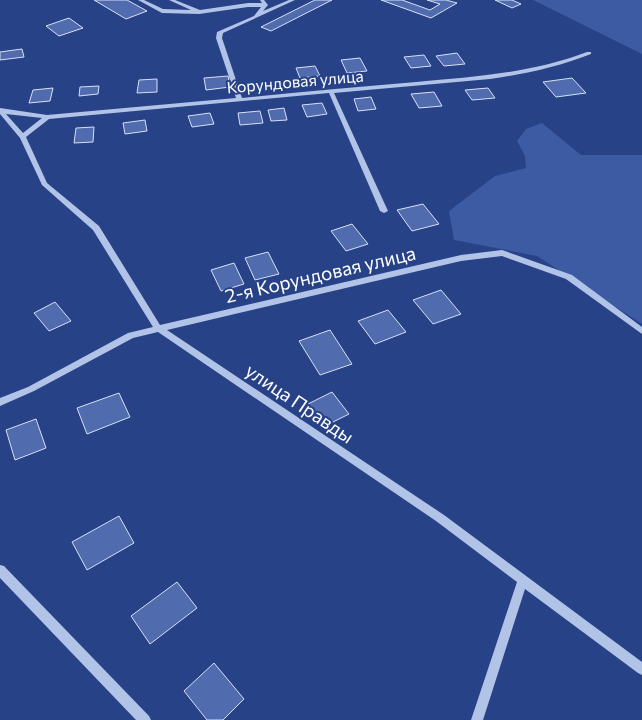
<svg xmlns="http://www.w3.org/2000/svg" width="642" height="720" font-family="Commissioner,sans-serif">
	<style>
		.green { fill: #3c5ba3 }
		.building { fill: #506bae; stroke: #d6e0f6 }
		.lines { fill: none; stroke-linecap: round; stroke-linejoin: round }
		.minor { fill: #b2c3e8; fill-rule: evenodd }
		.labels { text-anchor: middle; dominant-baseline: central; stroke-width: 4; stroke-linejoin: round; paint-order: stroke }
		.far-street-label { font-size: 16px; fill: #fff; stroke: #274286 }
		.street-label { font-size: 19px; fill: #fff; stroke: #274286 }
	</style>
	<rect width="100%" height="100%" fill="#274286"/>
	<path class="green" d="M533,0h109v54z
		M542,123l39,32h61v169l-105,-68 -83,-16 -5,-29 46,-35 31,-8 -1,-12 -8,-15 9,-12z"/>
	<path class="building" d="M94,0h33l20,11 -21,8z
		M315,0h17l-61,31 -10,-4z
		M381,0h21l28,10 10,-6 -13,-4h19l11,3 -26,15z
		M495,0h17l9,4 -9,4z
		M69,18l14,10 -24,8 -13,-10z
		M22,49l2,8 -24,3v-8z
		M457,53l8,11 -21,2 -8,-10z
		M424,55l7,11 -20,2 -7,-11z
		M360,58l7,13 -20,2 -6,-13z
		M315,66l5,10 -20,2 -4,-10z
		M228,76l2,11 -24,3 -2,-12z
		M572,78l14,15 -30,4 -13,-15z
		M157,79v13l-20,1 2,-13z
		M99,86l-1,8 -19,2 1,-9z
		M53,88l-3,13 -21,2 4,-13z
		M488,88l7,10 -23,2 -7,-10z
		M434,92l8,14 -23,2 -8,-14z
		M371,97l5,12 -18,2 -4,-12z
		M322,103l5,11 -20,3 -5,-12z
		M284,108l3,12 -16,1 -3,-11z
		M260,111l3,12 -23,2 -2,-12z
		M210,113l4,11 -22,3 -4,-11z
		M145,120l2,11 -22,3 -2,-11z
		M94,127l-1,15 -19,1 2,-15z
		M423,204l16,20 -27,7 -15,-21z
		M352,224l16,20 -22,7 -15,-20z
		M268,252l11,22 -24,6 -10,-22z
		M234,263l10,21 -23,7 -10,-21z
		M441,290l20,24 -28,10 -20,-24z
		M55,302l16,19 -22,10 -15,-18z
		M388,310l18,22 -31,12 -17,-23z
		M330,330l22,34 -32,11 -21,-34z
		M332,392l17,22 -24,12 -17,-22z
		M119,393l11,24 -43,17 -10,-26z
		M36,419l10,29 -31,12 -9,-30z
		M119,516l15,27 -47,27 -15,-28z
		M177,582l20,26 -47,36 -19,-28z
		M214,663l30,36 -21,21h-16l-23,-29z"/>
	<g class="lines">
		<path class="minor" d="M138,0h6l19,9 28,1 -22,-10h6l25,10 48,-7h14l-2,-3h4l4,5 -5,6 26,-11h6l-72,33 -1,5 20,60c58,-6 116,-11 174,-16 58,-5 116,-9 171,-30h4v2c-33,13 -66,20 -101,25l-156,14 54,118 -4,2 -4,-2 -51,-118 -280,26 -23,18 21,46 52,43 61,99 301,-70 41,-5 70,25 70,52v7l-76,-55 -64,-23 -41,5 -294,69 277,185 198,147v13l-4,-2 -113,-84 -42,131h-12l46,-138 -81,-61 -278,-189 -25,6 -99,53 -34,15v-8l28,-11 100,-54 25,-6 -60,-97 -51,-45 -22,-47 -20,-24v-6l47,7 189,-17 -20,-60 1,-6 37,-16 7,-9h-13l-49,7 -37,-1zM6,114l36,4 -19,15z
			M0,565l4,1 145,150 2,4h-15l-136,-142z"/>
	</g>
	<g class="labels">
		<g class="far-street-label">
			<text transform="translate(295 81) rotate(-5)">Корундовая улица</text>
		</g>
		<g class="street-label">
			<text transform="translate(320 274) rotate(-13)">2-я Корундовая улица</text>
			<text transform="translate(300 403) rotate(34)">улица Правды</text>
		</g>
	</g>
</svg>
